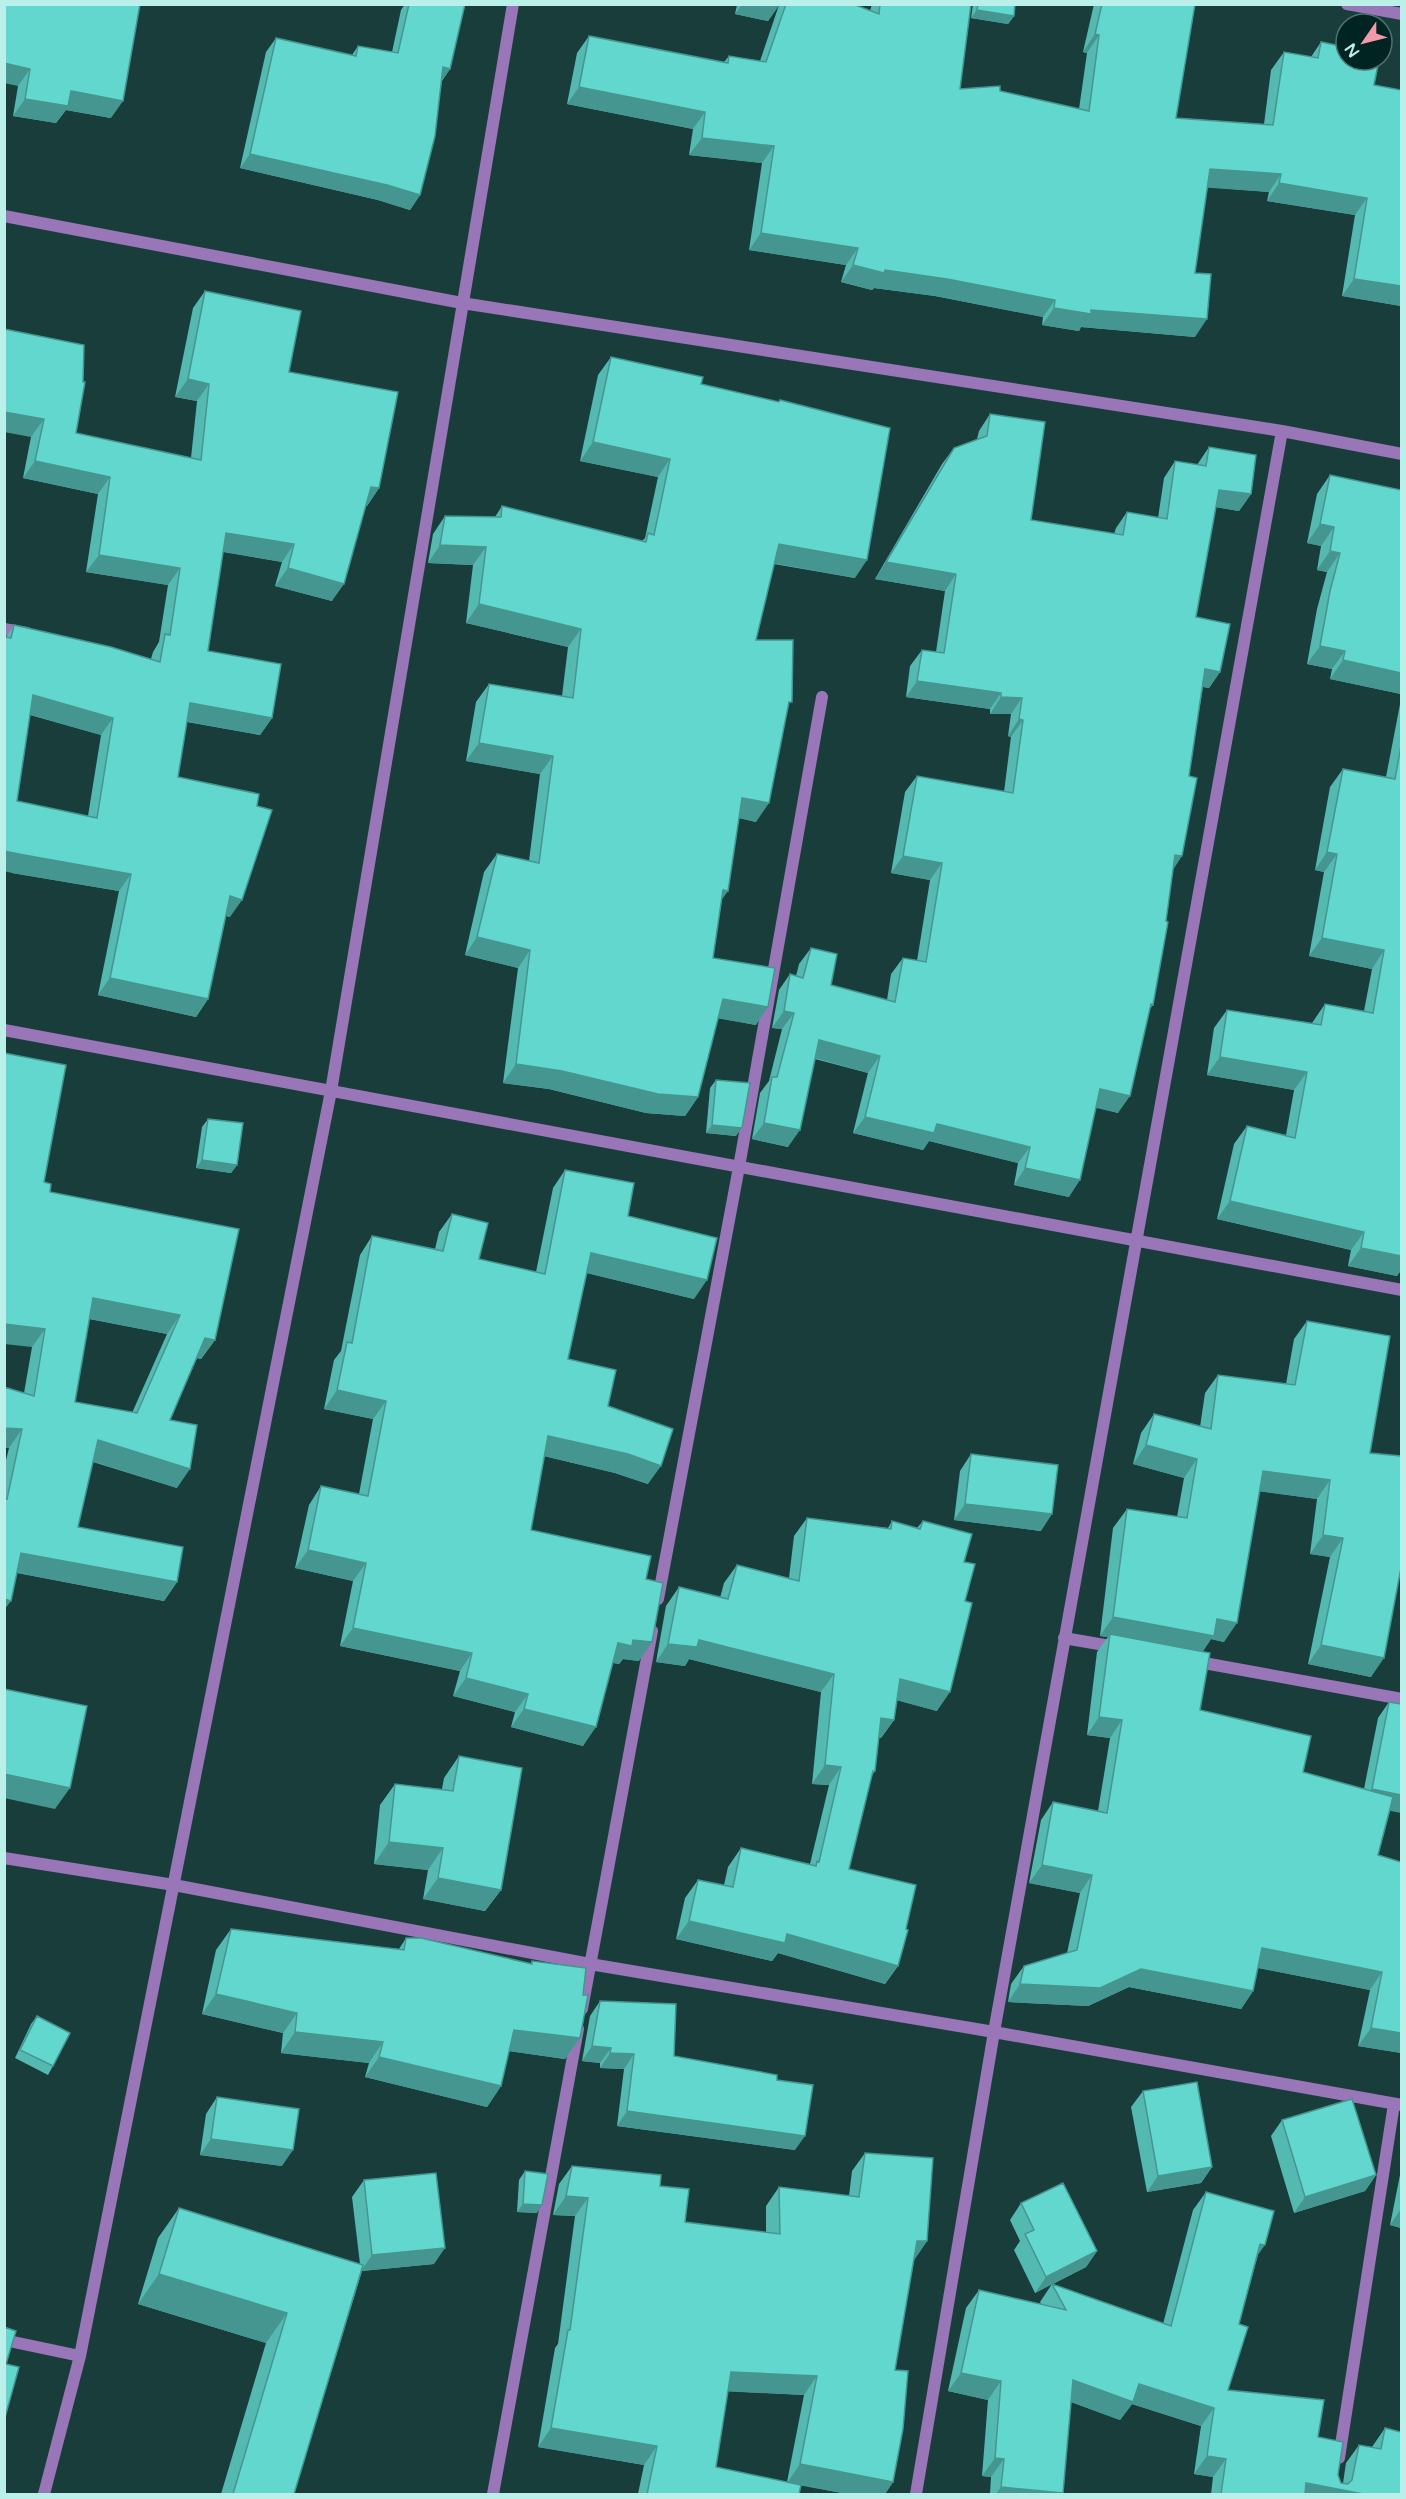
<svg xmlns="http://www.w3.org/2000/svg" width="1406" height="2499" font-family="'Varela Round',sans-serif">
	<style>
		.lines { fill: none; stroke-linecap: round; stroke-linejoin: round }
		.street { stroke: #9976b8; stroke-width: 12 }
		.wall { fill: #54b9b1; fill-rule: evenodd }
		.shaded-wall { fill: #459690 }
		.building { fill: #62d7ce; stroke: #459690; stroke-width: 1.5; fill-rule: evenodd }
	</style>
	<rect width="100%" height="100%" fill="#183d3a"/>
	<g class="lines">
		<path class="street" d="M1347,4l55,10
			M4,216l458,87 820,128 120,23
			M4,629l23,4
			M4,1030l1398,260
			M658,1599l81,-432 83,-470
			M1064,1638l52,9
			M1193,1661l209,38
			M4,1858l170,27 416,79 404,68 408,73
			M582,2009l70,-378
			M4,2340l76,16
			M1339,2458l55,-354
			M44,2494l36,-138 251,-1265 182,-1087
			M493,2494l85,-465
			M916,2494l78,-462 288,-1601"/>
	</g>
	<path class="wall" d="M4,4l107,114 -45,-8 -10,13 -43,-7 5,-30z
		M405,4h60l-15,65 -8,12 -22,114 -10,15 -32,-10 -138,-32 26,-116 10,-14 76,17 6,-9 34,6 9,-42z
		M733,4h120l17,7 2,-7h99l-11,85 40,2 79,18 8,-56 -4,-1 11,-48h101l-19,114 88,6 7,-54 13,-18 27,5 10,-15 53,43 27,5v216l-59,-10 13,-81 -88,-14 2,-9 -62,-5 -12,86v64l-114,-10 -2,4 -37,-6 1,-8 -108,-21 -61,-8 -2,2 -31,-8 5,-17 -97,-15 13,-87 -73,-8 4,-26 -126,-25 10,-51 12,-17 135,26 5,-6 31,5 19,-56 -11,16 -33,-7 2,-9z
		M973,4h42l-1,12 -6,8 -37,-6z
		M205,291l84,81 90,116 -12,18h-1l-34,95 -57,-15 7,-24 -59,-10 -15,99 64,67 -12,17 -73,-13 -9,55 52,140 -4,-1 -18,83 -12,18 -98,-22 21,-104 -107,-18 -6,-236 8,-12 137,34 2,-7 6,-10 9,-57 -82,-13 12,-78 -75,-16 8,-41 -27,-108 72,104 115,25 6,-57 -22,-4 18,-89zM30,715l71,20 -13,81 -71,-15z
		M611,357l90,27 77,18 2,-2 75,178 -81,-14 -18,76 32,68 -32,114 -17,-4 -11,73 -6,7 -9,60 43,67 -38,-7 -20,79 -13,19 -39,-3 -97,-24 -46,-6 15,-115 -53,-13 19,-83 13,-18 32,7 11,-87 -74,-13 10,-59 13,-18 73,12 6,-49 -102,-24 7,-58 -45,-2 5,-29 12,-18 50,1 7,-11 140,35 3,-3 13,-61 -78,-16 18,-86z
		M990,414l41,106 83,14 2,-6 11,-16 31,6 6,-40 11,-17 22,4 12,-18 42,47 -12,17 -23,-4 -20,110 24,55 -11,16 -6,-1 -30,182 -20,136 -4,5 -31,103 -22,-6 -27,90 -55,-12 4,-22 -89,-22 -6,9 -70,-17 15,-60 -53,-14 -27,88 -36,-8 8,-46 9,-12 13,-52 -10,-1 7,-38 11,-16 6,2 3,-12 12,-16 20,37 56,15 4,-26 12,-16 14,3 13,-81 -39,-7 14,-81 12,-16 87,16 7,-55 -3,-1 3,-22h-21v-5l-84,-12 4,-31 12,-16 14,2 9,-61 -70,-12 67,-115 12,-16 23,-9 2,-8z
		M1330,475l71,219 -71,-15 2,-10 -25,-5 10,-55 10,-37 -10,-2 4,-24 -14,-3 10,-49z
		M1401,699v571l-4,6 -49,-10 3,-16 -134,-31 17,-75 13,-18 39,9 8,-45 -87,-15 7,-47 13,-18 85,13 13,-19 39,7 8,-42 -63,-13 15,-84 -9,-2 15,-83 13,-18 43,8z
		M716,1080l20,56 -30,-3 4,-45z
		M208,1119l29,46 -6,8 -35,-5 6,-41z
		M565,1170l63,46 66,83 -107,-26 -19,86 40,47 40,78 -33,-11 -71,-17 -13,74 115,49 -7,82 -16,-2 -4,5 -6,-1 -30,83 -72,-19 4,-15 -62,-16 7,-25 -120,-25 13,-65 -58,-13 14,-63 12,-19 38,8 14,-75 -49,-10 10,-49 7,-9 19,-96 12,-19 63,13 4,-17 13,-18 27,45 57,13 17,-84z
		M44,1182l6,10 165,148 -14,19 -4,-1 -27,62 7,68 -84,-26 -15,65 99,55 -13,19 -147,-28 -13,37v-142l5,-20 -5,-1v-60l20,6 8,-46zM89,1319l78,15 -35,79 -57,-11z
		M1307,1321l63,132 29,126 -28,98 -63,-13 22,-107 -20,-3 7,-55 -58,-8 -35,151 -13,-3 -8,12 -3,59 103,62 61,17 14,-71 11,-16 1,109 -12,44 23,198 -43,-7 12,-56 -112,-22 -5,23 -12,18 -112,-22 -41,19 -80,-4 3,-18 13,-18 43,-13 13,-60 -51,-10 12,-63 12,-18 45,9 12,-73 -23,-3 10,-83 11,-15 -8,-1 13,-108 14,-19 50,8 7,-39 -51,-14 8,-31 13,-19 46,13 5,-34 13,-18 68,9 8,-45z
		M971,1454l70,77 -87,-11 6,-49z
		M807,1518l81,10 4,-7 25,7 6,-7 41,41 -27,149 -40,-11 -3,20 -13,18h-2l-4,33 -4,6 -22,92 49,97 -13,18 -107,-31 -6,8 -96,-22 9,-41 13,-18 26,5 4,-18 13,-19 69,16 19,-79 -17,-1 9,-92 -132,-33 -4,7 -29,-4 10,-56 13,-19 41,11 4,-15 13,-18 52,13 5,-42z
		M459,1756l42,134 -16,21 -62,-12 5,-29 -54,-6 6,-59 15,-21 47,5 2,-11z
		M231,1929l168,20 7,-11 124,26 2,-3 51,34 -3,43 -15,21 -56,-8 -8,35 -14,21 -122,-30 4,-14 -88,-10 2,-20 -81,-19 14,-64z
		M600,2001l74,55 103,24 18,70 -178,-24 7,-57 -24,-1v-5l-18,-2 8,-45z
		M37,2016l16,50 -5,9 -33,-17 16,-34z
		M1143,2091l69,76 -11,16 -54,9 -16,-85z
		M217,2097l65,69 -82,-11 6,-41z
		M1282,2120l94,55 -11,16 -71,22 -23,-77z
		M865,2153l62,88 -13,19 -19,110 -2,112 -8,12h-38l-46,-9 -2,9h-161l6,-29 -106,-18 17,-99 3,-4 17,-128 -22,-1 6,-31 13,-18 88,20 25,36 81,11v-27l13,-19 70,9 3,-25zM728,2391l76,4 -17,87 -71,-15z
		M1401,2170v58l-11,-3z
		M525,2171l12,42 -20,-1 2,-32z
		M364,2180l70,84 -72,7 -68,223h-73l45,-151 -128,-39 20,-66 21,-30 181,56 -8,-67z
		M1206,2192l52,63 -19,69 -11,66 90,47 23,46h2l3,-20 13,-18 13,2 13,-19 16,66h-190l2,-17 -19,-3 7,-48 -69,-22 -12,16 -49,-18 -9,92h-72l1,-17 -9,-1 6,-76 -40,-9 18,-83 13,-18 62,14 -1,-2 12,-18 -17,9 -21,-43 6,-9 -10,-21 11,-17 76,48 -11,16 -33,17 110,40 30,-114z"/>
	<path class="shaded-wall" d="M742,4h38l-12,17 -33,-7z
		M977,10l37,6 -6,8 -37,-6z
		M1095,34l4,1 -12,18 -4,-1z
		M4,63l26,6 -12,17 -14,-3z
		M443,67l7,2 -10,14z
		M579,87l126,25 -12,17 -126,-25z
		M71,91l52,10 -12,17 -45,-8 -10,13 -43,-7 12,-17z
		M702,138l72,8 -12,17 -73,-8z
		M250,154l137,31 33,10 -10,15 -32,-10 -138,-32z
		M1210,169l71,5 -12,18 -71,-5z
		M1279,183l88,15 -12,17 -88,-14z
		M761,233l97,15 -12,17 -97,-15z
		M853,265l32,5 62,9 108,21 -12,17 -108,-21 -61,-8 -2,2 -31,-8z
		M1354,279l47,7v20l-59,-10z
		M1054,308l37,2 116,9 -12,18 -114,-10 -2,4 -37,-6z
		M188,379l21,5 -12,17 -22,-4z
		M4,412l40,7 -13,18 -27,-5z
		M593,442l77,17 -12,18 -78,-16z
		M35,461l75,16 -12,17 -75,-16z
		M371,487l8,1 -12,18 -8,-2z
		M1219,490l32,4 -12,17 -31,-5z
		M1320,524l14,3 -13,19 -14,-3z
		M226,533l68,11 -12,18 -68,-12z
		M779,544l88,16 -12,18 -89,-16z
		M440,545l46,2 -13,18 -45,-2z
		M1330,551l10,2 -13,19 -10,-2z
		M99,555l81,13 -12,17 -82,-13z
		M886,562l70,12 -11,17 -70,-12z
		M288,568l56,16 -12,17 -57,-15z
		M479,604l102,25 -13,18 -102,-24z
		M1320,646l25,5 -13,18 -25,-5z
		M1343,660l58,13v21l-71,-15z
		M1205,669l15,3 -11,16 -15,-3z
		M917,681l84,12 -11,16 -84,-12z
		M33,695l80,23 -12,17 -80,-23z
		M1001,697l21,1 -11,16h-21z
		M190,703l82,15 -12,17 -82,-15z
		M1019,719l4,1 -12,17 -3,-1z
		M479,743l74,13 -13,18 -74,-13z
		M742,798l27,5 -13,19 -26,-6z
		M4,851l127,23 -12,17 -107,-18 -8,-2z
		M1327,852l10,2 -13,18 -9,-2z
		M1175,855l7,1 -11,17z
		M903,856l39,7 -12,17 -39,-7z
		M723,890l5,1 -13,18z
		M230,896l12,4 -12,17 -12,-4z
		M477,937l53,13 -12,18 -53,-13z
		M1322,938l62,12 -12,19 -63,-13z
		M110,978l98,21 -12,18 -98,-22z
		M723,999l45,8 -12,18 -46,-8z
		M784,1011l10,2 -12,16 -10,-1z
		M819,1040l61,16 -12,17 -60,-17z
		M1220,1057l87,15 -13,18 -87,-15z
		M516,1064l46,7 136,26 -13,19 -39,-3 -97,-24 -46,-6z
		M1100,1089l30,7 -12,17 -30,-7z
		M865,1117l72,7 93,23 -12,16 -89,-22 -6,9 -70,-17z
		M764,1123l36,7 -12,17 -36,-8z
		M712,1125l30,3 -6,8 -30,-3z
		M202,1160l35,5 -6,8 -35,-5z
		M1025,1168l55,12 -11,17 -55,-12z
		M1230,1201l134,31 -13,18 -134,-31z
		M1361,1248l40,8v14l-4,6 -49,-10z
		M591,1253l116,27 -13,19 -116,-28z
		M93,1298l87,17 -13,19 -87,-17z
		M4,1324l41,5 -13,18 -28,-3z
		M205,1338l10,2 -14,19 -9,-2z
		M337,1390l49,11 -13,18 -49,-10z
		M4,1428l18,1 -13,19 -5,-1z
		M548,1436l80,18 33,12 -13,18 -33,-11 -80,-19z
		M98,1440l92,29 -13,19 -92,-29z
		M1146,1445l51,14 -13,19 -51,-14z
		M1263,1471l67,9 -13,19 -68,-9z
		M965,1504l87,10 -11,17 -87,-11z
		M1323,1535l20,3 -13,19 -20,-3z
		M308,1550l58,13 -13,18 -58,-13z
		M21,1553l156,29 -13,19 -156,-30z
		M4,1599l7,2 -7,9z
		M1113,1617l104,2 20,4 -13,19 -13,-3 -10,15 -91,-20 -2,3 -8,-1z
		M353,1628l119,25 -12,18 -120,-25z
		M633,1640l19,2 -13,19 -16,-2 -4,5 -14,-3 13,-18z
		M699,1640l135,34 -13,18 -132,-33 -4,7 -29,-4 12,-18z
		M1321,1645l63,13 -13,19 -63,-13z
		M466,1678l62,16 -13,18 -62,-16z
		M900,1679l50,13 -13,19 -49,-13z
		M524,1709l72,18 -13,19 -72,-19z
		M1099,1717l23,3 -12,18 -23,-3z
		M881,1718l13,2 -13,18 -13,-2z
		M825,1765l16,2 -12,18 -17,-1z
		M4,1774l66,14 -15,21 -51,-11z
		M1372,1789l29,6v18l-40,-8z
		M389,1842l54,6 -15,22 -54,-6z
		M1042,1865l50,10 -12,18 -51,-10z
		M438,1878l63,12 -16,21 -62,-12z
		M689,1921l98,13 111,32 -13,18 -107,-31 -6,8 -96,-22z
		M1262,1948l120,24 -12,18 -121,-24z
		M1141,1969l112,22 -12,18 -112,-22 -41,19 -80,-4 12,-18z
		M216,1994l81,19 -14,20 -81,-19z
		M1371,2028l30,5v20l-43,-7z
		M514,2030l66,8 -15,21 -65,-9z
		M295,2032l88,10 -14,21 -88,-10z
		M592,2046l19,2 -11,15 -18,-2z
		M610,2053l24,1 -10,15 -24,-1z
		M379,2057l122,29 -14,21 -122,-30z
		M627,2111l178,25 -10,14 -178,-24z
		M211,2139l82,11 -11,16 -82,-11z
		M1212,2167l-11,16 -54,9 11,-16z
		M1376,2175l-11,16 -71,22 11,-16z
		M566,2196l22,2 -13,18 -22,-1z
		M523,2204l19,1 -5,8 -20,-1z
		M1401,2209v19l-11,-3z
		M917,2241h10l-13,19 -10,-1z
		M1260,2244l5,1 -13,18z
		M445,2248l-11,16 -73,7 11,-16z
		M1097,2251l-11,16 -51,26 11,-16z
		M159,2274l128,39 -21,30 -128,-39z
		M731,2372l86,4 -13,19 -86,-4z
		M961,2373l40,8 -13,19 -40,-9z
		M1073,2380l66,4 75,24 -13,18 -69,-22 -12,16 -60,-22z
		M551,2428l106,18 -13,19 -106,-18z
		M1207,2456l19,3 -13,18 -19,-3z
		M995,2458l9,1 -13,18 -9,-1z
		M800,2464l93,18 -8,12h-38l-60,-11z
		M1306,2483l57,11h-65z
		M1001,2487l62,6 -1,1h-66z"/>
	<path class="building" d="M4,4h136l-17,97 -52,-10 -3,15 -43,-7 5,-30 -26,-6z
		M409,4h56l-15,65 -7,-2 -8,69 -15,59 -33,-10 -137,-31 26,-116 80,18 2,-10 40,7z
		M786,4h67l26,10 1,-10h91l-11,85 40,-3v5l89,20 10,-76 -4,-1 7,-30h93l-19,114 97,7 11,-73 34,6 3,-16 25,5v13h33l-5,25 27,5v196l-47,-7 13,-81 -88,-15 2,-9 -71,-5 -15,104 16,1 -4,45 -116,-9v4l-37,-6 1,-8 -108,-21 -62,-9 -1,3 -31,-8 5,-17 -97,-15 13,-87 -72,-8 3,-26 -126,-25 10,-51 139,27 1,-7 37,6z
		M978,4h37l-1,12 -37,-6z
		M205,291l96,20 -12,61 109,20 -19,96 -8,-1 -27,97 -56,-16 6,-24 -68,-11 -18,118 73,13 -9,54 -82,-15 -12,74 81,17 -2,12 15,4 -30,90 -12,-4 -22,103 -98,-21 21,-104 -107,-19 -20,-4v-214l7,1 3,-13 97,22 49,15 5,-28 5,1 10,-67 -81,-13 11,-78 -75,-16 9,-42 -40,-7v-83l80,16 -1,37h2l-9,51 125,27 8,-76 -21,-5zM33,695l80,23 -16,100 -80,-17z
		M611,357l92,20 -2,7 78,18 1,-2 110,28 -23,132 -88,-16 -23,96h37l-1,62h-3l-20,101 -27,-5 -14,93 -5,-1 -10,68 62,10 -7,39 -45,-8 -25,98 -40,-3 -96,-23 -46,-7 14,-114 -53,-13 20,-83 42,9 14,-107 -74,-13 10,-59 84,14 8,-69 -102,-25 7,-57 -46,-2 5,-29 56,1 1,-11 144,36 2,-9 6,2 16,-76 -77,-17z
		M990,414l55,8 -14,98 92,15 4,-23 40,7 8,-58 31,5 3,-19 47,8 -5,39 -32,-4 -23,127 34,7 -10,48 -15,-3 -16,107 8,2 -15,78 -7,-1 -9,66 2,1 -15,83 -2,-1 -21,92 -30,-7 -20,91 -55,-12 5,-21 -93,-23 -3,9 -69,-16 15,-61 -61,-16 -19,90 -36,-7 8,-46h5l17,-64 -10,-2 6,-37 13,4 8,-30 26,6 -6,31 64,17 8,-44 23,4 16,-99 -39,-7 14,-80 96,17 10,-73 -4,-1 3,-21 -21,-1v-4l-84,-12 5,-31 22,3 12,-79 -70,-12 68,-114 33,-12z
		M1330,475l71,15v183l-58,-13 2,-9 -25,-5 10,-55 10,-38 -10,-2 4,-24 -14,-3z
		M1401,746v510l-40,-8 3,-16 -134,-31 17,-75 48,12 12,-66 -87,-15 7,-47 94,15 4,-21 48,9 11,-63 -62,-12 15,-84 -10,-2 16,-83 52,10z
		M4,1053l62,12 -22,117 7,2 -1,8 189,37 -24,111 -10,-2 -35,82 27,5 -7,44 -92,-29 -20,87 105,20 -6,35 -156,-29 -10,48 -7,-2v-101l3,1 15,-70 -18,-1v-41l30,9 11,-67 -41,-5zM93,1298l87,17 -43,98 -62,-11z
		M716,1080l34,3 -8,45 -30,-3z
		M208,1119l35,4 -6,42 -35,-5z
		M565,1170l69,13 -6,33 89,22 -10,42 -116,-27 -23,106 48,11 -8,36 65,23 -12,37 -33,-12 -80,-18 -17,94 120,26 -5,23 17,4 -11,59 -19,-2 -1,6 -14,-3 -22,84 -72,-18 4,-15 -62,-16 6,-25 -119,-25 13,-65 -58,-13 13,-64 47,10 18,-95 -49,-11 10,-48 5,1 20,-107 71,15 9,-37 36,9 -9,36 66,15z
		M1307,1321l83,15 -20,117 31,3v112l-17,90 -63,-13 22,-107 -20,-3 7,-55 -67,-9 -26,152 -20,-4 -3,17 -101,-19 14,-108 60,9 10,-59 -51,-14 8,-31 57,15 7,-54 77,10z
		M971,1454l87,11 -6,49 -87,-10z
		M807,1518l84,11 1,-8 28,8 3,-8 49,13 -8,28 11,2 -10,37 7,2 -22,89 -50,-13 -6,41 -13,-2 -6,53h-2l-24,98 67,16 -10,44 2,1 -10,36 -111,-32 -2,9 -96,-22 9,-41 35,7 8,-39 75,18 1,-5 2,1 22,-95 -16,-2 9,-91 -135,-34 -2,7 -29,-3 11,-57 49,12 9,-34 62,16z
		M1110,1634l100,19 -10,57 111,26 -8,36 90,25 -15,58 23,7v171l-30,-5 11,-56 -120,-24 -9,43 -112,-22 -41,19 -80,-4 4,-18 53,-16 15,-75 -50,-10 11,-63 54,11 15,-93 -23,-3z
		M4,1689l83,17 -17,82 -66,-14z
		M1389,1702l12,2v91l-29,-6z
		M459,1756l63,12 -21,122 -63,-12 5,-30 -54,-6 6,-58 58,7z
		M231,1929l173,21 2,-12h15l111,26v-3l54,7 -3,27h5l-8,43 -66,-8 -13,56 -122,-29 4,-15 -88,-10 2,-19 -81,-19z
		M600,2001l76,3 -2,52 103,19v5l36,5 -8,51 -178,-25 7,-57 -24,-1 1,-5 -19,-2z
		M37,2016l33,17 -17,33 -33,-16z
		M1197,2082l15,85 -54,9 -15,-85z
		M217,2097l82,12 -6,41 -82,-11z
		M1352,2099l24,76 -71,22 -23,-77z
		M865,2153l68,5 -6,83h-10l-22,129 13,1 -5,58 -10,53 -93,-18 17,-88 -86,-4 -15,95 85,18 -2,9h-152l10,-48 -106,-18 17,-98h2l18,-132 -22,-2 6,-30 89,9 -1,11 29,3 -4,33 95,12 -1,-47 80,10z
		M525,2171l23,3 -6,31 -19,-1z
		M436,2173l9,75 -73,7 -8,-75z
		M1063,2183l34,68 -51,26 -21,-43 9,-4 -13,-27z
		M1206,2192l68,19 -9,34 -5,-1 -21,80 9,3 -20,63 96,10 -6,37 25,5 -5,33 3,8 7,1 4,-4 7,-35 22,4 4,-21 16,4v62h-38l-57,-11 -1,11h-84l5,-35 -19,-3 7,-48 -75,-24 -6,18 -60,-22 -10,113 -62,-6 3,-28 -9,-1 6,-77 -40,-8 18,-83 87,20 -14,-26 119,42z
		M179,2208l184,57 -69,229h-61l54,-181 -128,-39z
		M4,2327l12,4 -10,33 13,3 -15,54z"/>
	<rect width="1406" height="2499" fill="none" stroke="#bbefe9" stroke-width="12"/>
	<g transform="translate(1364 42) rotate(235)"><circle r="28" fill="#002421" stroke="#4b7571" stroke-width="1.5"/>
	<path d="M0-4.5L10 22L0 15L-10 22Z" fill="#f39aaa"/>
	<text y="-9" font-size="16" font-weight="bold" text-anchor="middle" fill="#bbefe9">N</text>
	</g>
</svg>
